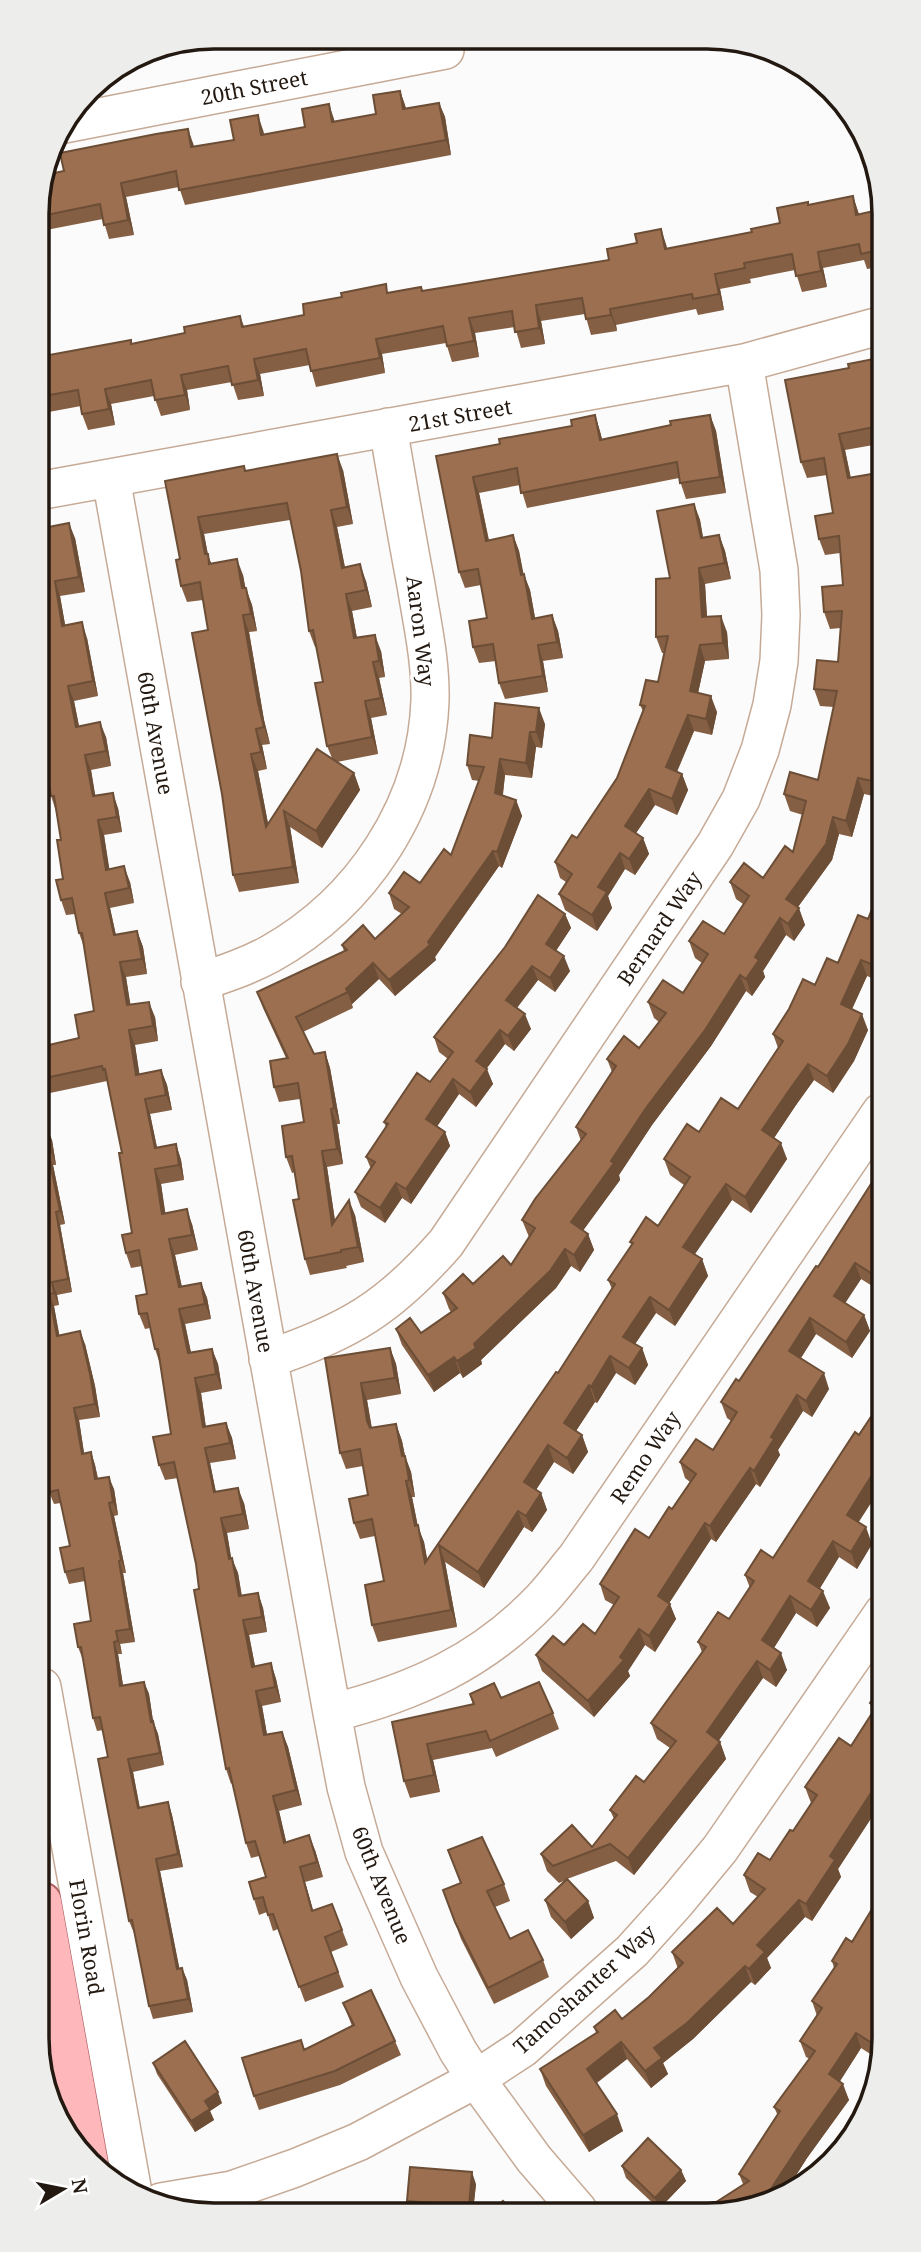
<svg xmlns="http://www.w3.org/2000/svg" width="921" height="2252" font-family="'Noto Serif',serif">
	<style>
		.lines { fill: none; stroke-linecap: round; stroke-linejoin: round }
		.minor-casing { stroke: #c6aa96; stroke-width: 40 }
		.major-casing { stroke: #b16264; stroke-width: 42 }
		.minor { stroke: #fff; stroke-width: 37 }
		.major { stroke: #feb8bc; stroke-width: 38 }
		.wall { fill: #855f44; fill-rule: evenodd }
		.shaded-wall { fill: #6c4e37 }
		.building { fill: #9b6f4f; stroke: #6c4e37; stroke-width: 2 }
		.labels { text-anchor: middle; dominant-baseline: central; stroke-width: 7; stroke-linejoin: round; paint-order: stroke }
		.street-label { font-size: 21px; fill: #231911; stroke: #fff }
		.rim { fill: none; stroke: #231911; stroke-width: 3.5 }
	</style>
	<rect width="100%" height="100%" fill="#fbfbfb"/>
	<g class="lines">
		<defs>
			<path id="minor" d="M64,124l381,-74
				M111,478l221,1235 14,74 18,65 55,125 39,74 18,28 58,80 44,51
				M38,491l706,-128 135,-37
				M200,982c24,-8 48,-16 70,-28 91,-51 156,-147 160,-253 1,-40 -8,-78 -14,-116 -10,-53 -19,-105 -28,-158
				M268,1359c81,-27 122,-52 178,-116l269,-398 26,-46 19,-49 12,-45 7,-44 2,-46 -2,-45 -35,-207
				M42,1687l90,500
				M332,1713c82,-21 150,-51 210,-114 12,-13 23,-28 34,-41l305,-446
				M161,2202l71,-12 63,-22 63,-26 118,-63 47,-31 109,-97 45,-50 43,-52 163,-236"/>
			<path id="major" d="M42,1902l47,262"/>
		</defs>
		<use href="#minor" class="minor-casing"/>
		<use href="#major" class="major-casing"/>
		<use href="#minor" class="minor"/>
		<use href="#major" class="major"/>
	</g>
	<path class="wall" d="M400,91l6,17 33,-5 6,14 6,38 -266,50 -6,-18 -53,10 8,38 -25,4 -6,-20 -62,12 -3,-7h-1v-22l156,-59 1,4 40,-7 29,-10 1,5 112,-21z
		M853,196l6,18 19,-4 1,57 -12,2 -3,-9 -41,8 4,19 -25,5 -7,-22 -45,9 1,4 -31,6 4,21 -26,5 -2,-6 -80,16 1,6 -26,4 -6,-21 -44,7 4,23 -24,4 -6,-21 -40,6 4,24 -27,5 -6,-19 -64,11 3,19 -69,14 -6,-22 -50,9 4,22 -26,4 -6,-18 -45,8 3,20 -29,6 -7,-20 -43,8 4,21 -27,5 -6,-16 -1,-8 -43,8v-57l93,-17 1,4 53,-11 55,-17 4,10 60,-11 85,-22 32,-6 2,4 186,-31 57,-16 1,5 85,-17 28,-9 29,-18z
		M879,358v86l-34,6 6,28 27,13 1,10 1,285 -2,11 -14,-3 -12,43 -13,-3 -7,26 -34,47 7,18 -11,16 -8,-6 -23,36 2,6 -13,19 -6,-5 -35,55 -59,79 -33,50 1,5 -37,50 5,4 6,16 -14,22 -9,-6 -15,22 -75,72 1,4 -19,14 -3,-5 -26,19 -32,-47 -6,-16 25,4 30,-21 -2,-3 -6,-16 30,-9 38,-19 18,-28 -7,-17 59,-79 -5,-14 36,-55 -5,-13 32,-11 20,-26 -5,-4 -6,-16 35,-9 19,-30 -7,-5 -6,-17 35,-7 19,-30 -7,-5 -6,-17 33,-4 30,-26 10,-37 -13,-4 -6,-17 34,-14 16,-73 -14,-1 -6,-17 24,-27 3,-34 -11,1 -6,-17 19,-27 -3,-32 -15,2 -6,-16 14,-26 -6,-38 -20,3 -6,-16 48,-94z
		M595,415l7,24 69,-14 39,-10 6,16 10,62 -40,6 -7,-21 -152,30 -7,-23 -41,8 10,47 24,-5 6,16 4,23 7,16 5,28 17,-3 6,16 5,27 -20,3 5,31 -43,7 -6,-16 -3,-22 -17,2 -6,-16 14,-29 -6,-33 -16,3 -6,-16 -23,-116 64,-12 72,-18z
		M246,470h97l10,54 -16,3 8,40 21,14 6,26 -20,4 5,27 24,13 4,26 -6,1 8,37 -16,3 7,36 -41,8 17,11 6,17 -38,58 -32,-21 9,56 -60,9 -6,-17 -25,-245 -5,-30 -16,2 -6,-16 -1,-27 -15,-78zM290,520l11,51 8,60 6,16h2l6,35 4,64 5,12 -64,66 -10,-53 9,-2 -5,-24 8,-1 -6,-24 -15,-88 8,-1 -5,-26 -7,-17 -2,-13 -32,-12 -3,-8 -4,-21z
		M694,504l6,16 3,18 16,-3 6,16 6,28 -26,5 2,33 20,15 2,27 -24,2 -7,32 19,19 -5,23 -18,-4 -17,41 5,2 6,16 -11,25 -22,-10 -19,28 7,5 6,16 -14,21 -10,-6 -17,27 4,12 -15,23 -32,-21 -6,-16 7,-12 -6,-4 -5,-16 22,-24 40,-60 26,-67 -3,-6 18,-23 6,-29h-2l-6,-16 14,-59z
		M38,529l37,9 10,54 -25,4 5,29 22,13 11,58 -24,5 5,25 27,11 5,29 -20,4 4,26 23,12 4,24 -18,3 5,35 21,12 4,21 -24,5 6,27 21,-4 6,16 4,27 -21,3 4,28 25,12 3,24 -23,4 4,29 22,-4 6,15 5,25 -22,4 7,33 19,-3 5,16 3,20 -23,4 4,30 27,10 6,26 -23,5 7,32 19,-4 6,15 4,21 -26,5 6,28 21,-3 6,15 4,25 -21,4 5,34 20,-4 6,15 4,21 -26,4 6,29 28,11 5,26 -22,4 4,25 7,15 4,23 16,-3 5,15 4,24 -18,3 6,31 16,-3 5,16 5,23 -19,4 5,29 15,-3 6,15 14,58 -23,6 7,31 29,8 8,27 -18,5 8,29 19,-7 16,41 -17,7 13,35 -39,15 -27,-73 -5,2 -6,-19 -8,3 -5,-16 12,-22 -7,-21 -8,2 -5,-15 -14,-60 -1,1 -5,-15 -27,-180 -3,-25 -18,-86 -13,2 -6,-15 12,-31 -11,-70 -5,-15 -5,-21 -5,1 -6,-15 8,-20 -5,-28 -11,2 -5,-15 6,-20 -10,-80 -15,-72 -57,12 -5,-15 34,-40 15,-27 -10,-64 -5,-14 -4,-19 -9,1 -5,-15 2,-21 -2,-39 -5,-29 -5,-15z
		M545,724l-3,24 -6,-1 -4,31 -27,-3 -2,20 13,5 6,16 -20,52 -3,-2 -64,91 1,3 -41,36 -16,-17 -27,25 1,4 -50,24 11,22 11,-2 5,16 10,56h-3l6,40 -16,3 8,54 20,-6 9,47 -18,4 1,2 -37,7 -5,-16 -6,-60 -4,-27 -3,1 -6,-16 18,-35 -4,-23 -21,3 -5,-15 12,-29 -23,-50 -6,-16 87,-41 -2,-6 33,-6 27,-25 -8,-5 -5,-16 31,-10 31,-28 28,-74 -7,-1 -5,-15 25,-27z
		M880,875l1,107 -14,-6 -15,33 16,21 -14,31 -21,32 -19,-13 -18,25 -22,33 13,21 -36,54 -19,-13 -17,24 -21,30 8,5 6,17 -33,50 -19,-13 -21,31 7,4 6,17 -13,20 -19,-12 -19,30 -2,-1 -19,29 6,4 6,17 -15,22 -19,-12 -18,28 5,3 6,17 -15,22 -8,-5 -40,61 -39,-26 12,65 -79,15 -6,-17 12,-44 -9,-45 -15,3 -6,-16 14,-28 -5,-29 -17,3 -6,-16 -15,-95 65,-10 6,16 5,30 -34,6 5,28 24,-4 6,17 3,15 6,16 4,25h-3l6,30 6,15 3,18 131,-187 54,-84 -4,-9 24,-34 -2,-4 28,-16 26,-41 -14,-10 -6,-16 35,-27 39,-23 40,-61 -5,-14 42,-49 23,-22 30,-44 12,-29 -4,-10z
		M565,914l6,14 -15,23 14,20 -15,21 -17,-12 -21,28 14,21 -17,22 -9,-7 -19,25 7,15 -17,23 -17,-13 -22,32 8,6 5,14 -39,58 -9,-6 -17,25 -24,-16 -6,-15 16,-23 -5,-12 20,-30 -2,-5 46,-40 18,-23 -9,-7 -5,-15z
		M40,1129l12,11 4,25h-3l12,59 -5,1 12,67 -15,3 2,10 -5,1 5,30 26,8 10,42 5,31 -21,3 5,33 7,-1 4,13 3,13 16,11 4,26 -4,1 12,57h-3l12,69 -15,2 2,10h-4l5,31 21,-3 5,12 4,27 5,13 6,31 -31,7 7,36 28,-6 4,13 11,52 -23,4 19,97h3l5,12 6,32 -40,7 -4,-13 -14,-73h-1l-5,-12 -21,-164 -5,-27 -6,1 -4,-13 -10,-58 -5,-13 13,-26 -6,-40 -16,3 -4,-12 5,-26 -9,-43 -7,1 -5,-12 -5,-83z
		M881,1179l1,113 -21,-13 -16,24 19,12 6,16 -18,27 -36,-24 -15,24 28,31 -17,28 -9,-6 -25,39 2,5 -20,32 -4,-3 -40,58 -5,-3 -42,64 7,16 -21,33 -10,-7 -17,26 2,5 -36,41 -52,-46 -6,-16 59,-21 19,-29 -9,-5 -5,-16 49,-46 23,-29 18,-27 -5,-4 -5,-16 33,-12 18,-29 -4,-3 -6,-16 18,-21 79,-114z
		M882,1400v94l-4,-2 -20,30 14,22 -15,25 -18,-12 -19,31 10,20 -13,19 -21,-14 -22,35 13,22 -11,17 -13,-9 -45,63 2,1 6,17 -92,116 -18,-14 -49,18 21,22 6,17 -23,21 -20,-22 -6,-17 21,-20 -7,3 -12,-12 -6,-17 51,-7 22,-28 -4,-9 34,-28 26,-34 -13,-9 -6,-16 51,-71 -4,-10 31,-23 21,-31 -5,-13 28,-17z
		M883,1683v117l-45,69 3,8 -29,44 -7,-4 -38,41 4,10 -16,17 -4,-3 -58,57 -30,24 5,11 -17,14 -24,-29 -30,24 26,48 -34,21 -43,-66 -6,-17 56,-36 -2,-6 28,-8 27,-22 29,-28 -6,-17 61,-28 25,-27 -8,-5 -6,-17 26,-15 23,-29 18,-28 -6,-16 46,-41 22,-34 -3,-9z
		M470,1694l31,4 52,15 6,16 -63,28 -4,-9 -59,12 7,32 -30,6 -6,-17 -12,-59 81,-17z
		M504,1884l6,17 -15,6 15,32 33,21 6,17 -55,27 -33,-65 -18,-49z
		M846,1938l35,123 -20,-13 -21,33 9,19 -42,58 -19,30 -35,21 -14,-35 39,-58 -4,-9 36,-48 -4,-2 -6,-16 17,-25 -5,-15 22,-33 -2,-7z
		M343,2003l52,38 6,14 -61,30 -81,25 -5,-14 50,-46 48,-24z
		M153,2063l69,40 -12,8 4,9 -19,12 -38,-58z
		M622,2166l59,4 5,11 -27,28 -33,-31z
		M476,2184l-3,27h-62l-4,-10z"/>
	<path class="shaded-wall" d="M400,91l5,14 3,18 -5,-14z
		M439,103l6,14 6,38 -5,-15z
		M329,104l5,15 3,17 -5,-14z
		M258,115l5,15 4,20 -6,-15z
		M188,129l5,14 3,19 -5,-15z
		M121,183l5,14 8,38 -6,-15z
		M853,196l5,16 4,19 -6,-16z
		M661,229l5,15 4,21 -5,-16z
		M818,252l5,16 4,19 -6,-16z
		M715,274l5,15 4,21 -5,-16z
		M536,305l5,16 4,23 -6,-16z
		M610,309l6,16 1,6 -6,-16z
		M469,318l6,15 4,24 -5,-16z
		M376,339l6,15 3,19 -5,-15z
		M254,359l6,15 4,22 -6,-16z
		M181,375l6,15 3,20 -5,-15z
		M105,389l6,15 4,21 -6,-16z
		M595,415l5,16 6,25 -6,-16z
		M710,415l6,16 10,62 -6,-16z
		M839,434l6,16 9,45 -6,-17z
		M337,454l6,16 10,54 -6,-17z
		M872,474l6,17 1,10v21z
		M473,477l6,16 13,64 -6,-16z
		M694,504l6,16 6,34 -5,-16z
		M331,510l6,17 11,57 -6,-16z
		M198,517l6,17 4,21 6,16 -9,-17z
		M69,523l6,15 10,54 -6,-15z
		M875,530l4,12 1,50z
		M513,535l6,16 8,40 -6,-16z
		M719,535l6,16 6,28 -6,-16z
		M237,559l6,16 6,30 -7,-17z
		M360,564l6,17 6,26 -6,-17z
		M699,568l6,16 3,49 -6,-16z
		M524,574l6,16 8,44 -6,-15z
		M55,581l5,15 8,45 -6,-15z
		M246,588l6,17 5,26 -6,-17z
		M346,594l6,17 8,44 -6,-17z
		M243,615l6,17 15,88 6,24 -6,-17 -6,-24z
		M552,615l6,16 5,27 -6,-16z
		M721,616l6,16 2,27 -6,-16z
		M82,622l5,16 11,58 -5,-15z
		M375,635l6,16 4,26 -6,-16z
		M538,645l5,16 5,31 -5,-16z
		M700,645l5,16 -10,46 -5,-16z
		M880,653v67l-5,-13z
		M373,662l6,16 8,37 -6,-17z
		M68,686l6,15 8,41 -6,-15z
		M711,696l6,16 -5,23 -6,-16z
		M365,701l6,17 7,36 -6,-17z
		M539,708l6,16 -3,24 -6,-16z
		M688,715l6,16 -22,52 -6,-16z
		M100,722l6,15 5,29 -5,-15z
		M256,729l6,16 5,24 -6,-17z
		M530,732l6,15 -4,31 -6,-15z
		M880,742v44l-2,11 -6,-16z
		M251,754l7,17 14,73 -6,-17z
		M85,755l6,15 7,41 -5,-15z
		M500,759l5,16 -4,33 -6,-15z
		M354,773l6,17 -38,58 -6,-17z
		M682,774l6,16 -11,25 -5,-16z
		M858,778l6,16 -12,43 -6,-16z
		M649,789l6,16 -25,37 -5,-16z
		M113,793l5,15 4,24 -5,-15z
		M516,800l6,16 -20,52 -5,-16z
		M284,811l6,16 9,56 -6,-16z
		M833,817l6,17 -7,26 -40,55 -6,-16z
		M98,820l6,15 8,50 -6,-15z
		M643,838l6,16 -14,21 -6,-16z
		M493,851l6,15 -64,91 1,3 -41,36 -6,-16 39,-38z
		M620,853l5,16 -17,27 4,12 -15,23 -5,-16 6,-28z
		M124,866l6,16 4,21 -5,-15z
		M105,893l5,15 9,42 -5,-15z
		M799,908l6,17 -11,16 -6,-17z
		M565,914l6,14 -20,30 -5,-14z
		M780,918l6,17 -23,36 2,6 -13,19 -6,-17 9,-22z
		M137,931l6,16 4,27 -5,-15z
		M564,956l6,15 -15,21 -5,-14z
		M861,960l6,16 -20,44 -6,-16z
		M120,962l6,15 7,43 -6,-15z
		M373,963l6,16 -27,25 -6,-15z
		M532,966l6,14 -26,34 -6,-14z
		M740,975l6,16 -35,55 -59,79 -33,50 1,5 -43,59 -6,-17 75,-114z
		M149,1002l6,15 3,24 -5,-15z
		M525,1014l6,15 -17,22 -6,-15z
		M862,1014l6,16 -14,31 -21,32 -6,-17z
		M129,1030l6,15 7,45 -6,-15z
		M500,1030l5,14 -24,32 -5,-15z
		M325,1052l5,16 10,56 -6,-16z
		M808,1064l6,16 -18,25 -28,42 -6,-17 28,-41z
		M487,1069l6,15 -17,23 -6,-15z
		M161,1070l6,15 5,25 -6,-15z
		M453,1079l6,15 -27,40 -6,-15z
		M145,1099l5,15 10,49 -5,-15z
		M331,1109l6,15 6,40 -6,-15z
		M47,1127l5,13 4,25 -5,-13z
		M445,1132l5,14 -39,58 -5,-15z
		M781,1143l6,16 -36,54 -6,-16z
		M176,1144l5,16 3,20 -5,-15z
		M322,1151l5,16 11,74 -6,-16z
		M48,1153l5,12 12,59 -5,-13z
		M155,1169l6,15 7,46 -6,-16z
		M396,1183l6,15 -17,25 -5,-15z
		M726,1184l6,16 -43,63 -6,-16z
		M349,1200l6,15 9,47 -6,-15z
		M187,1209l5,15 6,26 -6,-15z
		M56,1212l4,13 12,67 -4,-13z
		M588,1234l6,16 -14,22 -6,-17z
		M169,1239l6,16 10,47 -6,-15z
		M565,1249l6,17 -15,22 -75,72 1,4 -19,14 -6,-17z
		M702,1259l6,17 -33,50 -6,-16z
		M855,1263l6,16 -21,32 -6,-15z
		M52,1282l5,13 2,10 -5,-12z
		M201,1283l6,15 4,21 -6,-15z
		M49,1294l5,12 8,43 -5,-13z
		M650,1297l6,16 -27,40 -6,-16z
		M179,1309l6,15 9,44 -6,-15z
		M864,1315l6,16 -18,27 -6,-16z
		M810,1318l6,16 -21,33 -6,-16z
		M80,1331l5,13 10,42 5,31 -5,-13z
		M390,1348l6,16 5,30 -6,-16z
		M642,1348l6,17 -13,20 -6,-17z
		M212,1349l6,15 4,25 -6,-15z
		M610,1356l6,17 -19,30 -6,-16z
		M454,1357l6,16 -26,19 -6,-17z
		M824,1373l5,16 -17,28 -6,-16z
		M195,1378l6,15 7,50 -5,-16z
		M361,1383l6,17 6,37 -6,-16z
		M589,1385l6,17 -25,38 -6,-17z
		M797,1395l6,16 -25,39 2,5 -20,32 -6,-16 17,-34z
		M74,1408l5,12 7,46 -4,-12z
		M226,1423l6,15 4,21 -6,-16z
		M396,1424l6,17 3,15 6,16 4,25 -13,-41z
		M582,1435l6,17 -15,22 -6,-16z
		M548,1445l6,17 -24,37 -6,-17z
		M205,1448l5,15 9,45 -5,-16z
		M91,1452l4,13 5,26 -5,-12z
		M750,1468l6,16 -40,58 -6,-16z
		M872,1475l6,17 -25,39 -6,-16z
		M109,1477l5,12 4,26 -5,-13z
		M406,1481l6,16 6,30 6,15 7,37 -6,-16 -10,-37z
		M238,1488l6,15 5,26 -6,-15z
		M541,1493l6,17 -15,22 -6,-16z
		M109,1503l5,13 12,57 -5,-13z
		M518,1511l6,16 -40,61 -6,-16z
		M221,1518l6,15 7,41 -5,-15z
		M705,1523l6,16 -47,72 -6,-15z
		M866,1527l6,17 -15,25 -6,-17z
		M833,1541l6,16 -25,41 -6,-17z
		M439,1545l6,17 12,65 -6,-17z
		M232,1558l6,15 6,39 -5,-16z
		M119,1561l4,12 12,69 -5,-13z
		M823,1591l7,17 -13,19 -6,-17z
		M258,1593l5,15 4,24 -5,-15z
		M790,1596l6,17 -28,44 -6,-17z
		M670,1604l6,15 -21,33 -6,-16z
		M243,1620l6,15 9,47 -6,-15z
		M639,1629l6,16 -17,26 2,5 -36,41 -6,-16z
		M116,1631l4,13 2,10 -4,-13z
		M114,1642l4,12 7,44 -5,-12z
		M781,1653l6,17 -11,17 -6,-17z
		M757,1661l6,17 -50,71 -6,-17z
		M271,1663l5,16 5,23 -6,-15z
		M144,1682l5,12 6,40 -4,-12z
		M256,1691l6,15 8,45 -6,-16z
		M153,1721l5,13 6,31 -4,-12z
		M282,1732l6,15 14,58 -6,-15z
		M720,1742l6,17 -92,116 -6,-17z
		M427,1744l6,16 7,32 -6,-17z
		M128,1759l5,13 9,49 -4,-13z
		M878,1782l5,14v4l-45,69 3,8 -29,44 -6,-17 24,-48z
		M273,1796l6,15 11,47 -6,-15z
		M168,1802l4,13 11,52 -5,-13z
		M309,1835l6,15 8,27 -6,-15z
		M156,1859l4,12 22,110 -5,-12z
		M300,1867l5,15 13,45 -6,-16z
		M799,1900l6,17 -38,41 4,10 -16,17 -6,-16 8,-24z
		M588,1901l6,17 -23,21 -6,-17z
		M745,1966l6,16 -58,57 -30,24 5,11 -17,14 -6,-17 9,-23z
		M182,1968l5,12 6,32 -5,-13z
		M884,2031v19l-3,11 -6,-16z
		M856,2033l5,15 -26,41 -6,-15z
		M621,2042l6,17 -34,26 -6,-16z
		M843,2084l6,16 -42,58 -19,30 -27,16 40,-61z
		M218,2092l4,11 -12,8 4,9 -19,12 -4,-11 14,-20z
		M617,2114l6,17 -34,21 -6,-17z
		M681,2170l5,11 -27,28 -4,-11z
		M472,2172l4,12 -3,27h-3l-1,-5z"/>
	<path class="building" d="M400,91l3,18 36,-6 7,37 -267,50 -3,-19 -55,12 7,37 -24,5 -4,-21 -63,13v-15l7,-27 20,-4 -4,-18 96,-19 32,-5 3,18 43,-7 -4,-20 28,-5 3,20 44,-8 -3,-18 27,-5 3,18 44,-8 -3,-19z
		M853,196l3,19 22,-5 1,40 -18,4 -2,-10 -41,8 3,19 -25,5 -4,-22 -48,9 1,5 -30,6 4,20 -26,5 -1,-5 -82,15 1,6 -25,4 -4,-21 -46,7 3,23 -24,4 -3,-21 -43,7 5,23 -27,5 -4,-20 -67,13 4,19 -69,13 -5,-22 -52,10 4,21 -26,5 -4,-19 -47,9 4,20 -30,5 -4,-20 -46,9 4,20 -27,5 -4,-24 -40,7v-40l93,-17v4l54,-11 -1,-6 56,-11 2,11 62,-12 -1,-11 39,-7 -1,-4 45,-9 1,9 34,-6 1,4 187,-31 -2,-11 30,-6 -2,-9 26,-5 4,20 87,-17 -1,-3 29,-6 -3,-15 31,-6v3z
		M879,358v68l-40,8 9,44 24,-4 7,48v7l-4,1 5,62v61l-5,54 5,1v34l-8,39 -14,-3 -12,43 -13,-4 -7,27 -40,55 13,9 -11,16 -8,-6 -25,39 4,3 -13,19 -6,-4 -35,55 -59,78 -35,53 3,2 -43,59 17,12 -14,21 -9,-6 -15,22 -76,73 2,4 -19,13 -3,-4 -26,18 -32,-46 14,-11 11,15 36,-25 -14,-15 20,-19 10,10 30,-28 8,9 24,-37 -13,-8 13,-21 51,-65 -10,-7 40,-61 -9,-7 17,-23 15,12 27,-35 -18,-11 15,-22 20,13 25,-39 -19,-13 14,-20 21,13 25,-38 -19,-14 14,-19 19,15 22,-32 8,6 13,-51 -22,-7 6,-22 28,8 19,-89 -23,-2 3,-29 21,2 4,-51 -18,1 -2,-25 21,-2 -4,-49 -20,3 -4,-23 18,-3 -9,-55 -23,4 -16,-82 64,-12 -1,-4z
		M595,415l5,25 71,-15 -1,-4 40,-6 10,62 -40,6 -3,-21 -156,31 -4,-25 -44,9 13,64 27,-6 8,40 3,-1 8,45 20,-4 5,27 -19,3 5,31 -44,7 -6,-39 -20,3 -4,-26 18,-3 -9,-49 -19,3 -23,-116 64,-12 -1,-5 73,-13 -1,-6z
		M337,454l10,53 -16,3 11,58 18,-4 6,26 -20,4 8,44 21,-3 4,26 -6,1 8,36 -16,3 7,36 -45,9 -12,-63 8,-1 -10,-52 -4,1 -8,-60 -14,-68 -89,14 7,37h3l1,10 28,-5 5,29h4l5,26 -8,1 15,88 6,24 -8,2 5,23 -10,2 15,73 51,-78 37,24 -38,58 -32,-20 9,56 -60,8 -11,-81 -30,-161 16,-3 -8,-48 -19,4 -5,-26 4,-1 -15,-78 79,-15 1,5z
		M694,504l7,34 18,-3 6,28 -26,5 3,49 19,-1 2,27 -23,2 -10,46 21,5 -5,23 -18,-4 -22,52 16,7 -10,25 -23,-10 -24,37 18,12 -14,21 -9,-6 -22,34 9,5 -15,23 -33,-21 13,-20 -17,-12 17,-27 5,3 40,-60 28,-72 -5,-1 6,-25 12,2 10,-46 -12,1v-58l14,-1 -13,-67z
		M69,523l10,54 -24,4 7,45 20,-4 11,59 -25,5 8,41 24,-5 6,29 -21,4 8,41 20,-3 4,24 -19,3 8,50 18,-4 5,22 -24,5 9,42 23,-4 5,28 -22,3 7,43 22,-3 4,24 -24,4 7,45 25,-5 5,25 -21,4 10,49 21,-4 3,21 -24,4 7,45 25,-5 5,26 -23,4 10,48 22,-4 4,21 -26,5 9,44 24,-4 4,25 -21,4 8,49 23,-4 4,20 -25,5 9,44 24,-4 5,26 -22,4 8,41 3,-1 7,38 19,-3 4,24 -19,3 9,47 19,-4 4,24 -19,4 8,44 18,-3 14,58 -23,6 11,47 25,-8 8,27 -17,5 12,44 20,-7 10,26 -17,7 13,35 -39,15 -26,-73 -5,1 -5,-18 -9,2 -5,-17 17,-5 -11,-36 -9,2 -17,-75 -3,1 -32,-179 5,-1 -3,-25 -22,-102 -15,3 -6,-28 18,-3 -13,-85h-3l-8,-36 -8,1 -3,-18 11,-2 -8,-44 -13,3 -4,-18 10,-2 -13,-80h3l-17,-84 -2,1 -1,-4 -57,12 -5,-24v-7l39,-9 -4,-23 19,-4 -12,-78h-3l-7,-35 -11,2 -5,-20 7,-1 -6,-39h4l-7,-44h-3l-12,-64 -1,-203z
		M495,703l44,5 -3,24h-6l-4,31 -26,-4 -5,34 21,7 -19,52 -4,-1 -65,91 2,3 -41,35 -16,-17 -27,26 2,3 -52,25 18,37 11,-2 9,56 -3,1 6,40 -15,2 10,74 17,-25 9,47 -17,3v2l-36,7 -12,-59 6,-1 -7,-43 -6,1 -4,-31 22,-4 -6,-39 -24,4 -4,-26 18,-3 -31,-66 90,-42 -5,-5 21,-20 12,14 34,-32 -20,-14 15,-21 16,11 24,-34 7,6 33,-88 -17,-2 3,-30 22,3z
		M880,875v8l-4,-3z
		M880,889l1,79 -20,-8 -20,44 21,10 -14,30 -21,32 -19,-12 -18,25 -28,41 19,13 -36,54 -19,-13 -17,24 -26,39 19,12 -33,51 -19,-13 -27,40 19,11 -13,20 -19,-12 -19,31 -2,-2 -25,38 18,12 -15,23 -19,-13 -24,37 17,11 -15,23 -8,-5 -40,61 -39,-27 12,65 -79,15 -7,-40 19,-4 -12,-62 -18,4 -5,-24 19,-4 -8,-46 -20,4 -15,-95 65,-10 5,30 -34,5 6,38 3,7 26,-4 6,32h3l4,24 -3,1 9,45 3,-1 7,38 131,-191 2,1 57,-89 -7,-4 25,-37 -3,-1 16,-25 12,9 32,-49 -26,-18 23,-35 12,8 22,-34 17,11 45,-68 -10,-7 16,-25 14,-30 12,6 12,-27 11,5 20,-48 10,4z
		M538,895l27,19 -19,30 18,12 -14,22 -18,-12 -26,34 19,14 -17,22 -8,-6 -24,31 11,8 -17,23 -17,-13 -27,40 19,13 -39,57 -10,-6 -16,25 -25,-16 20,-30 -9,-5 22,-33 -4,-2 33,-49 13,9 23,-30 -19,-15 71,-90z
		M47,1127l4,25 -3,1 12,58 -4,1 12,67 -16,3 2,11 -5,1 8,42 23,-5 10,43 5,30 -21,4 8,46 9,-2 4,27 14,-2 4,25 -4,1 12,57 -2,1 11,68 -14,2 2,10 -4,1 6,44 24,-4 7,40 2,-1 7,32 -32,6 10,49 30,-6 10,52 -22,5 21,110 5,-1 6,31 -39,7 -17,-86 -3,1 -31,-162 10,-2 -8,-40 -7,1 -12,-71h-3l-4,-23 17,-3 -8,-53 -18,4 -5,-24 10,-2 -12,-56 -9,2 -8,-54v-28l3,-1 -3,-21 -1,-259z
		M876,1176l5,3 1,101 -27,-17 -21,33 30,19 -18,27 -36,-24 -21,33 35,22 -18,28 -9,-6 -26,42 3,2 -20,32 -4,-3 -40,58 -5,-3 -47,73 12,8 -21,32 -10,-7 -19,28 4,3 -36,41 -52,-46 17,-19 11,9 19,-21 12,10 24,-37 -19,-13 35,-55 14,9 20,-31 3,2 24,-35 -16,-12 16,-23 17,11 24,-38 -16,-10 15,-23 3,2 77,-115 2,1z
		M882,1400v82l-10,-7 -25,40 19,12 -15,25 -18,-11 -25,40 15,10 -12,19 -21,-14 -28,44 19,13 -11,17 -13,-9 -50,71 13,10 -92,116 -18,-14 -57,22 -12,-12 31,-29 20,22 25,-32 -7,-5 26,-34 8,6 32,-41 -25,-18 55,-76 -8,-5 20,-30 11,7 25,-38 -9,-6 16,-25 12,8 82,-126 4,3z
		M539,1682l14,31 -63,28 -4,-10 -59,13 7,31 -30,6 -12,-59 82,-18 -4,-10 24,-11 7,15z
		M883,1683v102l-5,-3 -48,74 5,4 -29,44 -7,-4 -42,45 8,7 -16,17 -4,-3 -58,57 -33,25 8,10 -17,13 -24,-29 -34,27 30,45 -34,21 -43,-66 58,-37 -4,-5 21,-17 7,9 27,-22 34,-34 -11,-11 45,-44 16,16 32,-35 -21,-14 14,-22 12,7 20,-30 3,1 24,-36 -12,-8 34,-49 12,8 25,-39 -6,-4z
		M482,1837l22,47 -17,7 23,48 18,-9 15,30 -55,28 -33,-66 -12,-32 18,-7 -13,-33z
		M567,1879l21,22 -23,21 -20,-22z
		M883,1891l1,67 -3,4 3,2v67l-9,14 -19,-12 -27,41 14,10 -42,59 -40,61 -8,5 -49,1 45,-29 -10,-7 41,-63 -6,-4 41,-56 -15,-10 22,-33 -10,-7 25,-37 -5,-3 14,-23 6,4z
		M371,1990l24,51 -60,30 -81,25 -12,-38 59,-18 3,10 50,-25 -11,-22z
		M185,2041l33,51 -13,9 5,8 -19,12 -38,-58z
		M648,2138l33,32 -26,28 -33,-32z
		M410,2167l62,5 -3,34 -62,-5z
		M503,2201l9,9 -20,1z"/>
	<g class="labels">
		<g class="street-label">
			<text transform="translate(254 87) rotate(-11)">20th Street</text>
			<text transform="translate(460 415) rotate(-10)">21st Street</text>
			<text transform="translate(421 631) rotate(83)">Aaron Way</text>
			<text transform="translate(156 733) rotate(80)">60th Avenue</text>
			<text transform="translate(659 928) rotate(-56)">Bernard Way</text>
			<text transform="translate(256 1291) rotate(80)">60th Avenue</text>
			<text transform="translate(645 1457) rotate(-56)">Remo Way</text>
			<text transform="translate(382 1885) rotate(68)">60th Avenue</text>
			<text transform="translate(87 1937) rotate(80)">Florin Road</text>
			<text transform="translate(584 1989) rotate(-42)">Tamoshanter Way</text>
		</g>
	</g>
	<path d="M0 0H921V2252H0ZM214 49H707A165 165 0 0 1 872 214V2038A165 165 0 0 1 707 2203H214A165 165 0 0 1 49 2038V214A165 165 0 0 1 214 49Z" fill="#ededec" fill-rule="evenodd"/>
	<path class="rim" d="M214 49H707A165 165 0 0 1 872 214V2038A165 165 0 0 1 707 2203H214A165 165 0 0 1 49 2038V214A165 165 0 0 1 214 49Z"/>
	<g transform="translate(63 2189) rotate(80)" stroke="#ffffff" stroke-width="5" paint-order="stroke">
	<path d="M0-5L12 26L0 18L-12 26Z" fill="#231911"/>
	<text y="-10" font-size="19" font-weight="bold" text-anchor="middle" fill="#231911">N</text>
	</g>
</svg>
